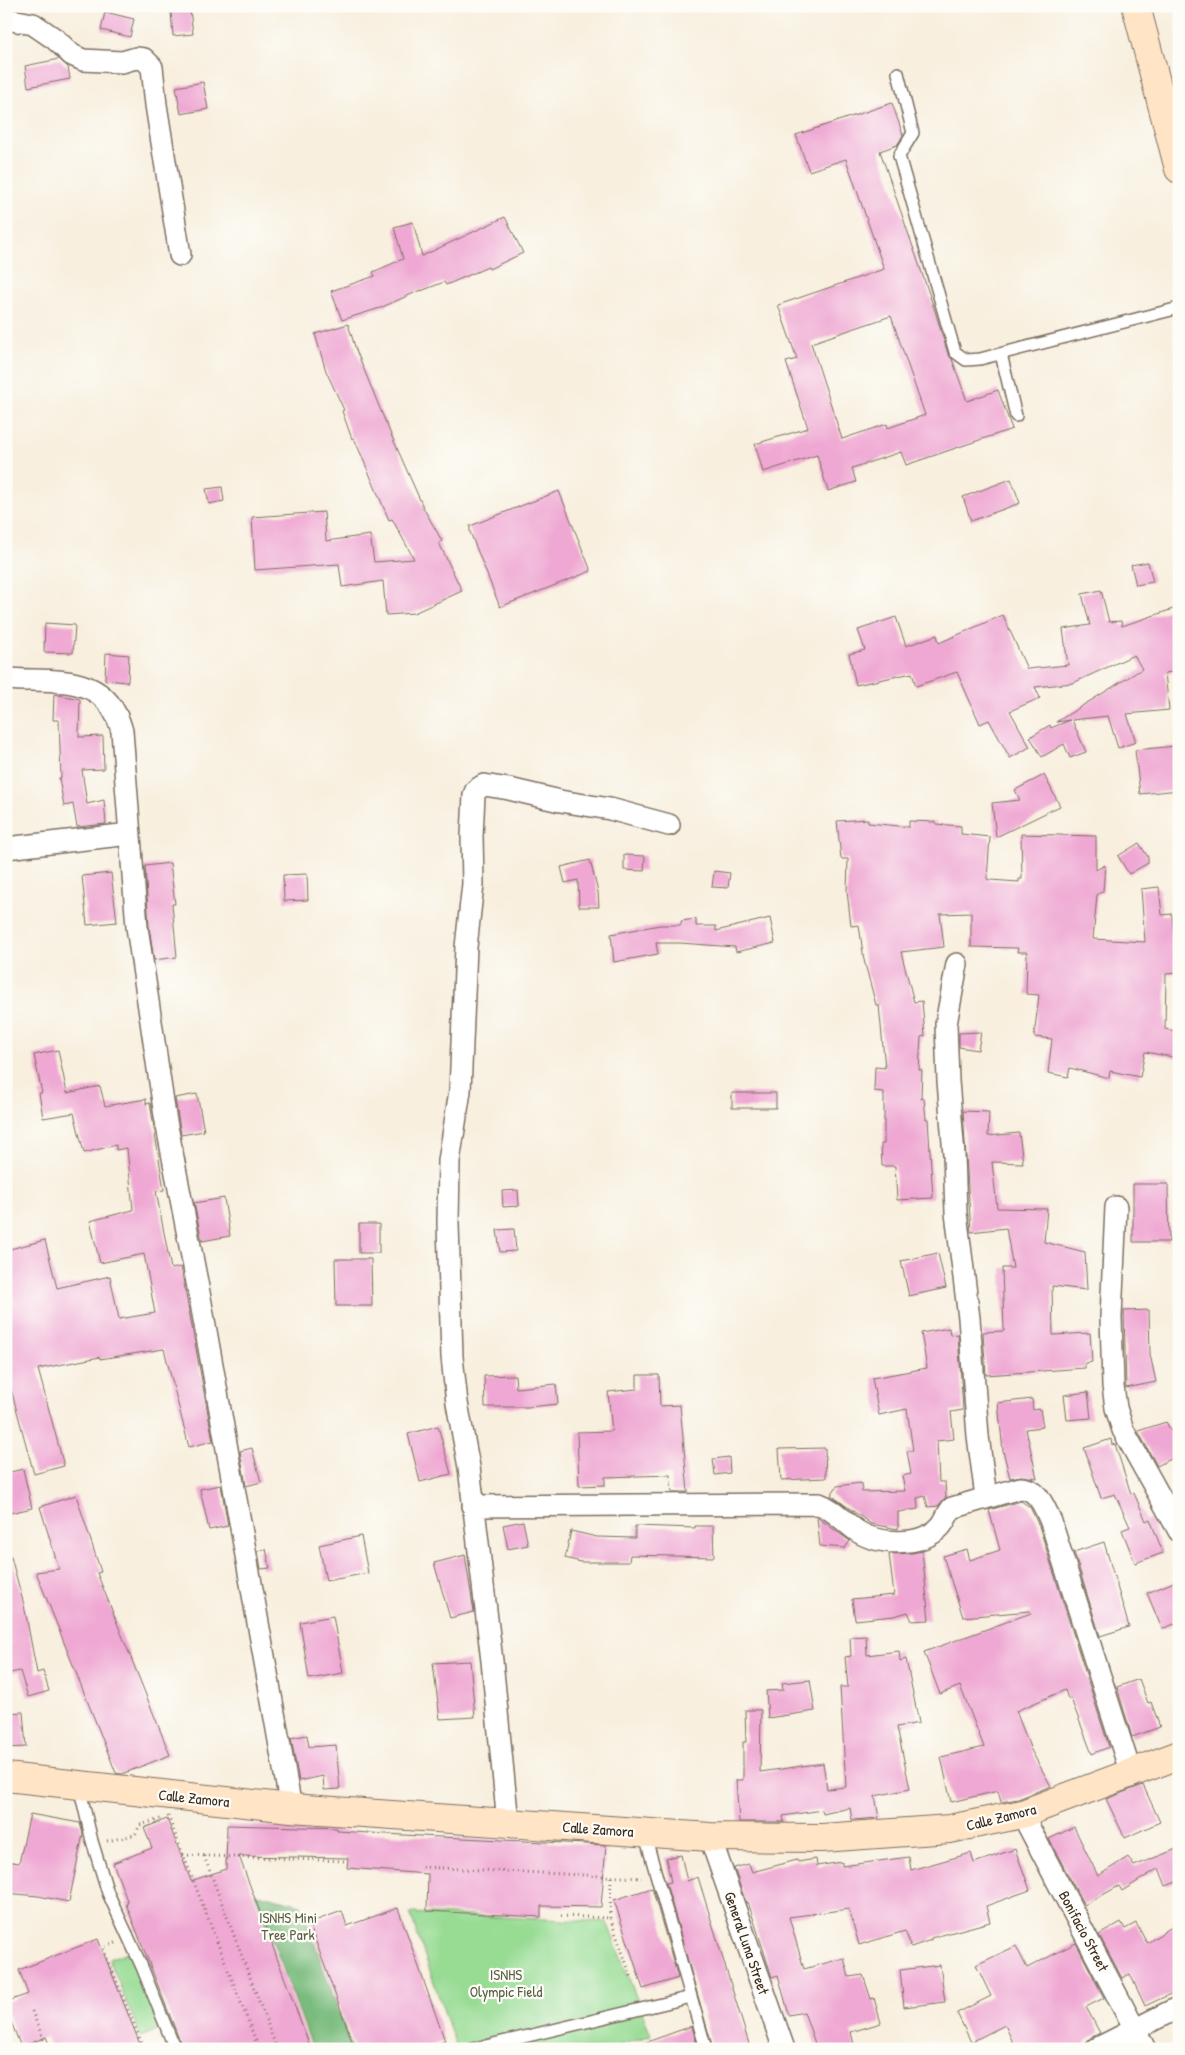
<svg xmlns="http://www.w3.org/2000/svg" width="1185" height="2055" font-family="'Patrick Hand',sans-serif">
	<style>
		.green { fill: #98dc94; stroke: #6a8359 }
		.forest { fill: #7abc7e; stroke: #5a734e }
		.building { fill: #efa8d3; fill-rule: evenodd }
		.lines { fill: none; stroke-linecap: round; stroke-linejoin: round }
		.lane-casing { stroke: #7d6f61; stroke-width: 14 }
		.street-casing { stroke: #7d6f61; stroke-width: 24 }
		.secondary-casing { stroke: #7d6f61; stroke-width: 30 }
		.path { stroke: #7d6f61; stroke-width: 3; stroke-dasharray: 1 4; stroke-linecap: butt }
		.lane { stroke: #fff; stroke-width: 11 }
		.street { stroke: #fff; stroke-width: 21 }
		.secondary { stroke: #ffe4c6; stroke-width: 28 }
		.labels { text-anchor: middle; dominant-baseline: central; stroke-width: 4.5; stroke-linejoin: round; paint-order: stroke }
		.street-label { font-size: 15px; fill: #3b2a1e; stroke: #fdfcf7 }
		.park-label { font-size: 15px; fill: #575f41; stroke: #fdfcf7 }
	</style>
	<rect width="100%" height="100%" fill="#fdfcf7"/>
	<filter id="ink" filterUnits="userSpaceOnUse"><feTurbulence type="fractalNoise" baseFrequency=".02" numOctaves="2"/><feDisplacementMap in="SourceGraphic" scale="10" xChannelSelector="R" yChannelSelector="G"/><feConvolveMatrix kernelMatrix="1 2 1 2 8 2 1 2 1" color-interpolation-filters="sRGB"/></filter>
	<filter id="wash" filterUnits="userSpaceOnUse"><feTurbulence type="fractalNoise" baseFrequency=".0096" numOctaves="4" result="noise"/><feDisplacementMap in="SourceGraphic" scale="20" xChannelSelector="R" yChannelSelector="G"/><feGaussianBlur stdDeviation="1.12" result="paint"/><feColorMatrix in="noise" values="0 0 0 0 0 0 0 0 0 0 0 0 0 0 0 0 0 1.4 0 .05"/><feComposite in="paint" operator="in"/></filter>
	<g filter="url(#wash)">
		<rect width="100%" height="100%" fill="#f8efde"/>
		<path class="green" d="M410,1913l197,9 44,113 -41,14h-153z
			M130,1951l32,77 -21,9 -32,-78z"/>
		<path class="forest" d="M255,1893l46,12 51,144h-39z"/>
		<g id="blocks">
			<path class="building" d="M190,10l3,24 -20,2 -2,-24z
				M105,12l29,7 -4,18 -29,-7z
				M59,59l9,8 2,12 -42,8 -3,-21z
				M203,82l5,27 -27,5 -5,-27z
				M892,103l11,32 -6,10 -17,6 55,160 13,43 4,5 15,42 31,-11 14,39 -106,36 -5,-13 -49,16 4,14 -28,9 -11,-36 -54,17 -8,-28 53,-16 -22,-66 11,-3 -19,-54 106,-36 -38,-110 -37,12 -13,-36zM891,316l34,99 -37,13 -1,-4 -45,15 -31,-96z
				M505,217l18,36 -34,16 -1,-2 -42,18 -2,-3 -23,9v-1l-41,18 -38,12 -11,-29 44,-15 -2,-4 30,-13 -9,-32 19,-5 9,34z
				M348,324l8,26 29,71 39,88 18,32 -3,2 23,48 -48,22 -28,2 -3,-34 -41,6 -3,-23 -84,6 -3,-53 72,-5 2,29 44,-6 4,27 40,-3 -22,-40 -3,1 -35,-82 -2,1 -10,-28 2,-1 -18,-39 -11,-37z
				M1011,479l9,24 -49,18 -8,-24z
				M222,487l2,14 -15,3 -3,-15z
				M559,491l32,80 -91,36 -30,-75v-6z
				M1148,562l5,20 -17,3 -5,-20z
				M1101,590l8,32 12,-1 1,5 57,-19v64l-14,2 4,37 -42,4 9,28 -18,6 -10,-32 -36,4 14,32 -16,6 -6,-14 -22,13 -12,-20 20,-12 1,3 19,-8 -14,2 86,-53 -8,-14 -61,28 -38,4 5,11 -30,13 20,36 -20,11 -21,-38 -9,4 -23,-52 -41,14 -4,-13 -56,12 -7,-31 16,-4 -7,-20 38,-13 10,29 31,-11 2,8 64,-28 24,54 41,-4 -5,-36 27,-4 -8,-31z
				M45,623l30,2 -2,28 -29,-1z
				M106,653l23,2 -1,27 -23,-2z
				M54,694l26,5 -1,38 24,-1 1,33 -22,1 5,34 17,-4 2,24 -29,3 -4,-23 -9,2 -5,-28h2l-2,-58h-6z
				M1176,746l3,44 -39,4 -5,-44z
				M1044,775l16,31 -64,31 -4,-34 28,-3 -5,-10z
				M868,819v4l41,4v-6l27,1v2l25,2v8l29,3 -3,42 3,1 29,2v-3h3l-1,-45 75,2v34l9,-5 -2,26 -6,4 -4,44 52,3 -4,-53 18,-2 3,28 10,-1 4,43h3v16l-13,1 -1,55 14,3v26l-34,-6 -5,25 -30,-6 -1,7 -39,-10 -2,9 -20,-4 4,-34 -18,-2 5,-42 -13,-1 1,-42h-10l1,-4 -47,-1v-34l-31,1 4,33 -43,5 13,50 8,-1 3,35 -4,1 -2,33h3l-1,29 3,-1 2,21h2l5,79 -36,2 -2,-34h-13l-1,-22h3v-52l-10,-1 1,-24 10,1 -6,-63h-3l-12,-45 -5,-35 -8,1 -4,-35 1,-32h-7l-4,-38z
				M1139,843l9,14v6l-19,11 -11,-18z
				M624,855l21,1 -1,15 -20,-1z
				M590,860l8,32 1,15h-20l-1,-27 -13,3 -4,-16z
				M170,863l5,41h-3l5,53 -23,3 -5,-34 -4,-60z
				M714,871l16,2 -2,15 -16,-1z
				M111,873l6,49 -30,3 -5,-49z
				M307,874l1,26 -24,1 -1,-26z
				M770,918l5,25 -39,9 -1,-5 -55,-4h-24l2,11 -44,8 -3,-28 49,-9h21v-4l15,-2v7h20v5z
				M981,1032l-3,18 -19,-3v-14z
				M58,1050l9,43 33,-7 5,20 41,-7v5l4,-1 14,87 -8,1 15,78 10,-2 32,174 -24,6 -25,-98 -64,10v-2l-62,12 26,97 -30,8 -28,-103v-121l39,-10 12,48 53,-12 9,43 36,-6 -11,-59 -44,9 -10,-42 43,-11 -6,-62 -11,2v-5l-32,8 -10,-40 -31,5 -4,-25h3l-8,-38z
				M732,1093h44v15h-44z
				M197,1094l7,37 -23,4 -6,-37z
				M963,1111l26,1 -1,24 31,-3 4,30 -31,-1 5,46 50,1 -3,33 41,10 2,38 -35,-4 1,49 37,-2 2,29 -7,1v5l-99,7 -3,-43 21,-1 -2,-63h11l-7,-40 -35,4z
				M1133,1184h35l1,58h-36z
				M518,1190l1,16 -16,1 -1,-16z
				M224,1198l6,38 -28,5 -8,-38z
				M359,1224h20v29h-20z
				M514,1229l2,22 -16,1 -3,-22z
				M938,1253l8,35 -37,8 -8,-35z
				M335,1259h36l1,47h-36z
				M1149,1310l1,44 6,28 -30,6 -2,-77z
				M949,1328l1,7 8,-1 5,76 -12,2 3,27 -17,2 2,41h6l1,15 -8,9 -10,1 -3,-11 -8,2 1,11 -20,3v17l-27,-5 -40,-29 6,-9 24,-3 1,9 43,-1 -3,-15 9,-2 -4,-23h6l-6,-42 -28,6 -7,-37 55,-10 -6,-35z
				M515,1375l1,13 40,-4 2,20 -30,3h-43l-1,-31z
				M637,1375h22l1,31 20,-1 8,87h-16l-2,-17 -65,2v8l-26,1 -2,-54 35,-1 -4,-39 29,-3z
				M1088,1392l3,26 -24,2 -3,-25z
				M1032,1399l1,11 7,-1 3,18 -17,2 11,49 -16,-2 -11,2 -7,-27 -5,-48z
				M1166,1422l13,23v10l-22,11 -19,-35z
				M438,1426l13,48 -31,8 -12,-48z
				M1111,1439l1,6 3,-1 16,50 3,-1 12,28 4,-2 13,34 -28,10 -13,-33 8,-3 -15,-33 -14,4 -17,-50z
				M252,1448l9,34 -15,4 -6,-35z
				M825,1448l1,30 -45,2 -2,-31z
				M729,1457l1,16 -15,2 -2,-16z
				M23,1469l9,39 -26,6v-41z
				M221,1485l7,41 -19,4 -9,-41z
				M76,1495l25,77 -4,1 73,182 -48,19 -6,-1 -80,-201 23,-3 -19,-62z
				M1021,1501l9,6 9,19 70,221 -17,7 -21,-55h-3l-3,-9 -49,21 15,39 20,36 -33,13 -17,3 -3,-11 -47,11 -10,-45 43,-10 -24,-61 -20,8 -16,-42 107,-39 -1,-2 -67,6 -20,-61 24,-7 3,11 30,-10 -11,-40z
				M817,1517l33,24 -5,7 -25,-2z
				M523,1521l5,24 -20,4 -5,-24z
				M635,1526l60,2v-2h18l1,31 -84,-2 -1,7h-48l-16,-4 6,-27 26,6 38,1z
				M361,1536l7,37 -42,8 -7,-36z
				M1104,1542l25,85 -29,9 -26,-84z
				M266,1549l4,19 -9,1 -3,-18z
				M922,1551l7,69 -17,1 -4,-9 -14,4 -39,4 -3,-21 42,-4 -5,-41 23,-1z
				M465,1555l9,57 -24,6 -16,-55z
				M6,1557h5l13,48 13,68 6,-2 6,20 -21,6 -8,-26 -10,2 -4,-21z
				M1179,1580v42l-17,7 -15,-36z
				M333,1616l10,57 -34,6 -9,-57z
				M866,1636l1,19 32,-4 1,10 6,-2 13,64 -22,4 13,62 -35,7 4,22 -27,2 -2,-12 -27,6 -1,-4 -39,6 1,6h-45l-3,-42h7v-38h3l-1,-32h16l-1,62 63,-9 4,26 19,-2 -6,-100h8l-3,-30 6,-1 -1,-19z
				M470,1661l5,56 -35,2 -7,-56z
				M1139,1679l9,24 3,-1 9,25 -28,10 -15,-50z
				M810,1680l5,31 -47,7 -2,-27 17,-1 -1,-7z
				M23,1712l3,35 -20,1v-35z
				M307,1735l2,12 27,-2 4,44 -16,1 -1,-14 -24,5 -8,-43z
				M1143,1785l17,37 -35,16 -19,-39z
				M30,1814l50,9 3,11 -14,68 -31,-6 -32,-3v-32l13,2z
				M167,1819l24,62 35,-12 1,-44 110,3v3l83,5 186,9 -5,62 -60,-1v11l-114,-6 1,-37 -81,-6 1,-10 -109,-2 72,193h-128l-57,-145 2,-1 -15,-40 39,-15 -8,-20z
				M1074,1827l24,49 30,-19 6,9 45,-18v33l-13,5 -7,-18 -37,23 -3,-5 -35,19 -35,-66z
				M1015,1849l15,41 -44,16 4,16 -59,16v2l-20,7 -6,-16 -46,14 -10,-36 -60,8 15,52 40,-11 5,19 14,-2 8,24 3,-1 7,25 -30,9 4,17h-38l-13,-37 -15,3 -11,-40 -6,2 -24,-75 -2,1 -12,-35 15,-4 3,8 45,-12 1,2 18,-3 1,7 25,-4v4l67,-9 2,13 60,-17 3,10z
				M681,1855l6,26 11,-4 51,167 -15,5h-21l-47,-166 5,-1 -5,-24z
				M652,1888l26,90 -35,11 -29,-89z
				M398,1908l47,133 -22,8h-68l-46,-126 33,-12 5,15z
				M1121,1922l4,7 11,-6 11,20 26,-17 6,8v56l-34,16 -15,-32 -8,4 -23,-43z
				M98,1939l44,110h-91l-5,-12 -25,10 -15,-38v-7l22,-8 -9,-24z
				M1076,1943l28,55 -18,9 14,26 -10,5 -6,8 -9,3h-59l-11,-24 -34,17 -14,-29 34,-17 -15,-31 40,-19 11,22z
				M940,1965l5,37 -41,5 -4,-37z
				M692,2026l6,23h-65v-2z"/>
		</g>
	</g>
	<g filter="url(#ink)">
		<use href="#blocks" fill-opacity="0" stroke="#7d6f61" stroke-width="1"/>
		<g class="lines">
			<defs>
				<path id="lane" d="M898,73l15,60 -14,23 56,196 11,8 14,-1 199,-51
					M1001,354l15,62
					M79,1786l13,55 16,52 34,74 33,82
					M644,1832l62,217
					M473,2049l218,-52"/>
				<path id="street" d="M6,19l27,5 22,15 17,16 11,5 39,2 14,-4 8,1 8,8 4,38 24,150
					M6,679c50,4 100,-8 116,52l15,196 28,189 36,187 90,505
					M6,848l124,-14
					M957,964l-11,60 2,57 6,74 2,58 13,105 9,118 8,61
					M1116,1207l-5,110 2,69 3,22 7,22 56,101
					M473,1506l346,-2c15,5 25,18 38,27 21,14 64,16 83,-4 5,-5 7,-13 12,-19l68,-20c18,0 25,20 31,34l80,252
					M1022,1814l123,235
					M508,1823l-16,-162 -23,-194 -12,-64 -5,-46 -4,-134 1,-62 11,-70 6,-144 7,-63 -1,-48 2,-41 2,-5 8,-5 25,4 51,12 50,8 59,16
					M710,1837l74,212
					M1096,2049l83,-42"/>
				<path id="secondary" d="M1136,6l43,163
					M6,1777l285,31 419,29 112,1 128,-9 72,-15 157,-59"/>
			</defs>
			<use href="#lane" class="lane-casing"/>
			<use href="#street" class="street-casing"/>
			<use href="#secondary" class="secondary-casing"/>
			<path class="path" d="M168,1816l91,233
				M107,1841l28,-6 5,-10 23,-7
				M183,1855l162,6
				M204,1856l73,193
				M422,1867l220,11
				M561,1916l49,2 22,61
				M610,1918l1,-42
				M116,1943l-13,5 41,101
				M32,2011l15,38
				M144,2048l13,-5"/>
			<use href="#lane" class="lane"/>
			<use href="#street" class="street"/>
			<use href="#secondary" class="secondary"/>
		</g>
	</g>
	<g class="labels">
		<g class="street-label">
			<text transform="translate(194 1798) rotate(6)">Calle Zamora</text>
			<text transform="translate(1001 1817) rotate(-14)">Calle Zamora</text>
			<text transform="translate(598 1829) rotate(4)">Calle Zamora</text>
			<text transform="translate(1084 1931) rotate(62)">Bonifacio Street</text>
			<text transform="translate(747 1943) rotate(71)">General Luna Street</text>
		</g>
		<g class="park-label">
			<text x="288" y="1917">ISNHS Mini<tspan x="288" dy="17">Tree Park</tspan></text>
			<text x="506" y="1974">ISNHS<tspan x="506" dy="17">Olympic Field</tspan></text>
		</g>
	</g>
	<rect width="1185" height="2055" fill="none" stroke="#fdfcf7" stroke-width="25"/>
</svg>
